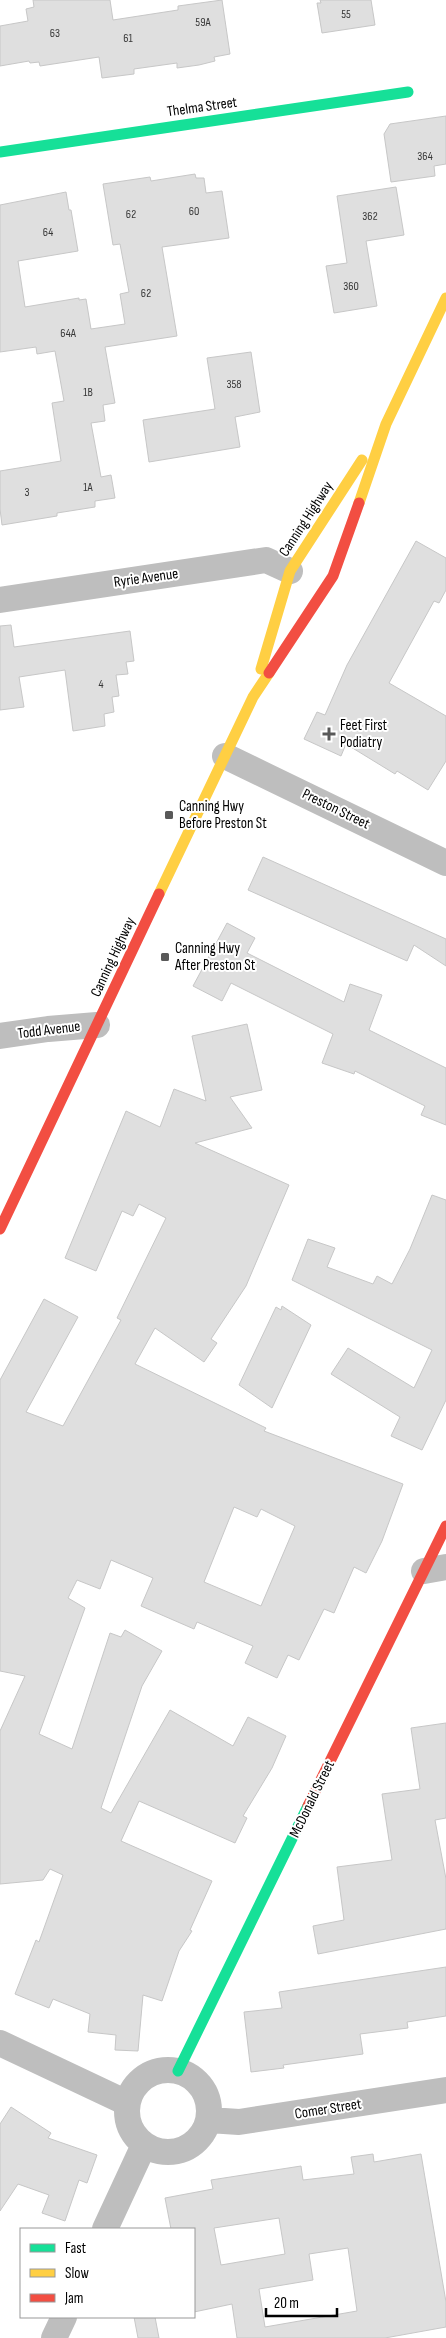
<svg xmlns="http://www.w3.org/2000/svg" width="446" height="2338" font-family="'Sofia Sans Condensed',sans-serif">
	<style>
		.building { fill: #dfdfdf; stroke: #c7c7c7; fill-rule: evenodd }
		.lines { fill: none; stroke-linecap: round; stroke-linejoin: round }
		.street { stroke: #bebebe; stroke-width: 26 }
		.fast { stroke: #16e098; stroke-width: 11 }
		.slow { stroke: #ffcf43; stroke-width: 11 }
		.jam { stroke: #f24e42; stroke-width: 11 }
		.poi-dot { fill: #595959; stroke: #fff; stroke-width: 2 }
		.labels { text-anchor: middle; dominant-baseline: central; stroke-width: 4; stroke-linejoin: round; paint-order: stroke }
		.number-label { font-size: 12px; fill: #383838 }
		.street-label { font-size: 15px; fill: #000; stroke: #fff }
		.poi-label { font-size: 15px; fill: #000; stroke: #fff; text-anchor: start }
	</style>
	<rect width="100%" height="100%" fill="#fff"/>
	<path class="building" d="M33,0h77l3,20 65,-10v-4l44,-6 8,54 -16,3 1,4 -16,4 -22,3v-5l-43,6v5l-32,4 -3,-21 -59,9 -1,-4 -9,1 -1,-2 -29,5v-40l28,-5 -2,-12 8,-2z
		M320,0h51l4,25 -53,8 -5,-30h4z
		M446,116v48l-12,2 1,10 -44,6 -7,-48 6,-10z
		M195,174l1,4h8l2,15 16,-2 7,47 -67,9 15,89 -72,11 10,56 -12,2 2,16 -14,2 10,54 10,-2 4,23 -20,3v6l-38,6v3l-55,9 -2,-16v-38l61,-10 -9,-58 12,-2 -9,-50 -18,3 -1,-7 -36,5v-147l66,-13 3,18h2l7,41 -60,10 7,46 54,-9v2l7,-1 5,30 34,-5 -5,-30 9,-2 -9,-48 -7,1 -10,-61 47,-7 1,4z
		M396,187l8,48 -38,6 11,65 -43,7 -8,-47 21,-3 -10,-67z
		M251,352l9,60 -25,5 5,30 -91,15 -6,-42 72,-11 -8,-51z
		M416,541l30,17v32l-7,13 -5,-2 -45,82 57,33v45l-18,29 -31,-19 -2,3 -49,-30 -5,12 -37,-17 13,-27 8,3 22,-50z
		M11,625l3,22 116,-16 4,30 -8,1 2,12 -12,1 3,21 -7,1 2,15 -10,2 1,12 -32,5 -8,-61 -46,7 5,30 -24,3v-84z
		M263,857l183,82v27l-32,-21 -7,16 -159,-71z
		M227,923l28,15 -8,15 97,49 6,-18 32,11 -13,35 77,38v57l-25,-10 4,-9 -70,-35 -1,3 -32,-11 11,-29 -102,-51 -9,18 -29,-15z
		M247,1024l15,66 -32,7 22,31 -57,15 94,42 -43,101 -35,53 6,4 -13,19 -49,-34 -20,36 131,64 -2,3 139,53 -21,57 -16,32 -12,-6 -20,46 -10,-4 -25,51 -11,-5 -11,23 -32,-15 8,-17 -56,-24 -3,7 -53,-23 12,-28 -42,-18 -11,29 -23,-9 -9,18 17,10 -46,126 33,15 38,-116 11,4 4,-7 37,21 -20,35 -41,122 10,5 59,-103 63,36 15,-29 38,19 -14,32 -29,48 4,2 -12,25 -96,-42 -18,40 91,40 -22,49 2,1 -13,20 -17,50 -19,-6 -5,56 -23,-1 1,-15 -28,-3 2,-18 -37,-15 -4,9 -34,-14 21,-54 3,2 24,-67 -13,-6 -7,11 -43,4v-153l25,-55 -25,-5v-291l44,-81 34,18 -52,95 37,14 58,-106 -4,-2 49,-100 -27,-14 -6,12 -11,-5 -26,60 -31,-13 61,-147 34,16 14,-38 32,12 -14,-65zM234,1507l23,10 4,-8 34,17 -34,80 -57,-24z
		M432,1195l14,5v200l-24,50 -31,-14 9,-19 -69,-43 17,-26 66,40 18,-38 -140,-70 16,-41 27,9 -8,19 46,17 4,-8 15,8 18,-35z
		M282,1306l29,19 -39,83 -33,-23 37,-78 5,3z
		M446,1723v95l-11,2 11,59v50l-128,25 -5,-28 31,-6 -7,-53 55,-7 -10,-66 38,-5 -9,-61z
		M446,1967v49l-39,6 1,6 -48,6 3,20 -80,11 1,3 -33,4 -7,-60 38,-4 -3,-16z
		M11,2107l40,26 -3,5 49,17 -10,28 -8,-3 -14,41 -23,-8 7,-18 -31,-11 -18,27v-87z
		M373,2154l1,8 47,-8 25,148v25l-61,11h-148l-5,-34 -38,8v-83h-23l-6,-31 48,-9 -2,-9 90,-14 2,14 51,-6 -3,-17zM279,2218l6,36 -64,11 -7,-37zM348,2248l9,63 -92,16 -6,-38 54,-9 -4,-26z
		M134,2317h21l4,21h-21z"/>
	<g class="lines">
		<path class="street" d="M0,600l266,-40 24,11
			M225,756l221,107
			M0,1036l48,-7 49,-4
			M424,1571l22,-4
			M0,2043l127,60
			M127 2111a41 41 0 1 1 82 0a41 41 0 1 1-82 0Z
			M209,2120l30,2 207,-32
			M105,2229l39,-84
			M54,2338l10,-21"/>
		<path class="fast" d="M0,152l408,-60
			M178,2071l130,-265"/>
		<path class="slow" d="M359,503l27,-79 60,-126
			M261,669l29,-98 72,-111
			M159,894l94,-197 16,-24"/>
		<path class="jam" d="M269,673l64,-97 26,-73
			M0,1229l159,-335
			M308,1806l138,-280"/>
	</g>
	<g class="poi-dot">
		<path d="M326.5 726.5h5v5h5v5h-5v5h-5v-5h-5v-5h5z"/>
		<rect x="164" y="810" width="10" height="10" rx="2.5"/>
		<rect x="160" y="952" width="10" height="10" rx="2.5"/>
	</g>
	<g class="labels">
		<g class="number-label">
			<text x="346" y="14">55</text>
			<text x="203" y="22">59A</text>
			<text x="55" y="33">63</text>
			<text x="128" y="38">61</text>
			<text x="425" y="156">364</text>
			<text x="194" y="211">60</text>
			<text x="131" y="214">62</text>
			<text x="370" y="216">362</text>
			<text x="48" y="232">64</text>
			<text x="351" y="286">360</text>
			<text x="146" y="293">62</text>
			<text x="68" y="333">64A</text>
			<text x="234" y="384">358</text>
			<text x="88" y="392">1B</text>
			<text x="88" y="487">1A</text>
			<text x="27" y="492">3</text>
			<text x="101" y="684">4</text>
		</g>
		<g class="street-label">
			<text transform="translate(202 107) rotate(-8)">Thelma Street</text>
			<text transform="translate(306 519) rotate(-57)">Canning Highway</text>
			<text transform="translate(146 578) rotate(-8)">Ryrie Avenue</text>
			<text transform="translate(336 809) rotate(26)">Preston Street</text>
			<text transform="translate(113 957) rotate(-65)">Canning Highway</text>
			<text transform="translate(49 1030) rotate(-7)">Todd Avenue</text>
			<text transform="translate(312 1799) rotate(-64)">McDonald Street</text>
			<text transform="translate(328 2109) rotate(-9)">Comer Street</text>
		</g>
		<g class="poi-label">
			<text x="340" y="725">Feet First<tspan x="340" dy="17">Podiatry</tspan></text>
			<text x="179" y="806">Canning Hwy<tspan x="179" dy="17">Before Preston St</tspan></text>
			<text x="175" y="948">Canning Hwy<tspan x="175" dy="17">After Preston St</tspan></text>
		</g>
	</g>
	<rect x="20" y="2228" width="175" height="90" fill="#ffffff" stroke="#999999"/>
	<rect x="30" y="2244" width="25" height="8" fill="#16e098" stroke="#999999"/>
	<text x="65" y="2253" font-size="15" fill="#000000">Fast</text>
	<rect x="30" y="2269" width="25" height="8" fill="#ffcf43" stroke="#999999"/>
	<text x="65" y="2278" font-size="15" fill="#000000">Slow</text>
	<rect x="30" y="2294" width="25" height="8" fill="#f24e42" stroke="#999999"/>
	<text x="65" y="2303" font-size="15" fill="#000000">Jam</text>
	<path d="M266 2308v8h71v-8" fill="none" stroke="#000000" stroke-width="2.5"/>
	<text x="274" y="2308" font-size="15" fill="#000000" stroke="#ffffff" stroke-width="4" paint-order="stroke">20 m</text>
</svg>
